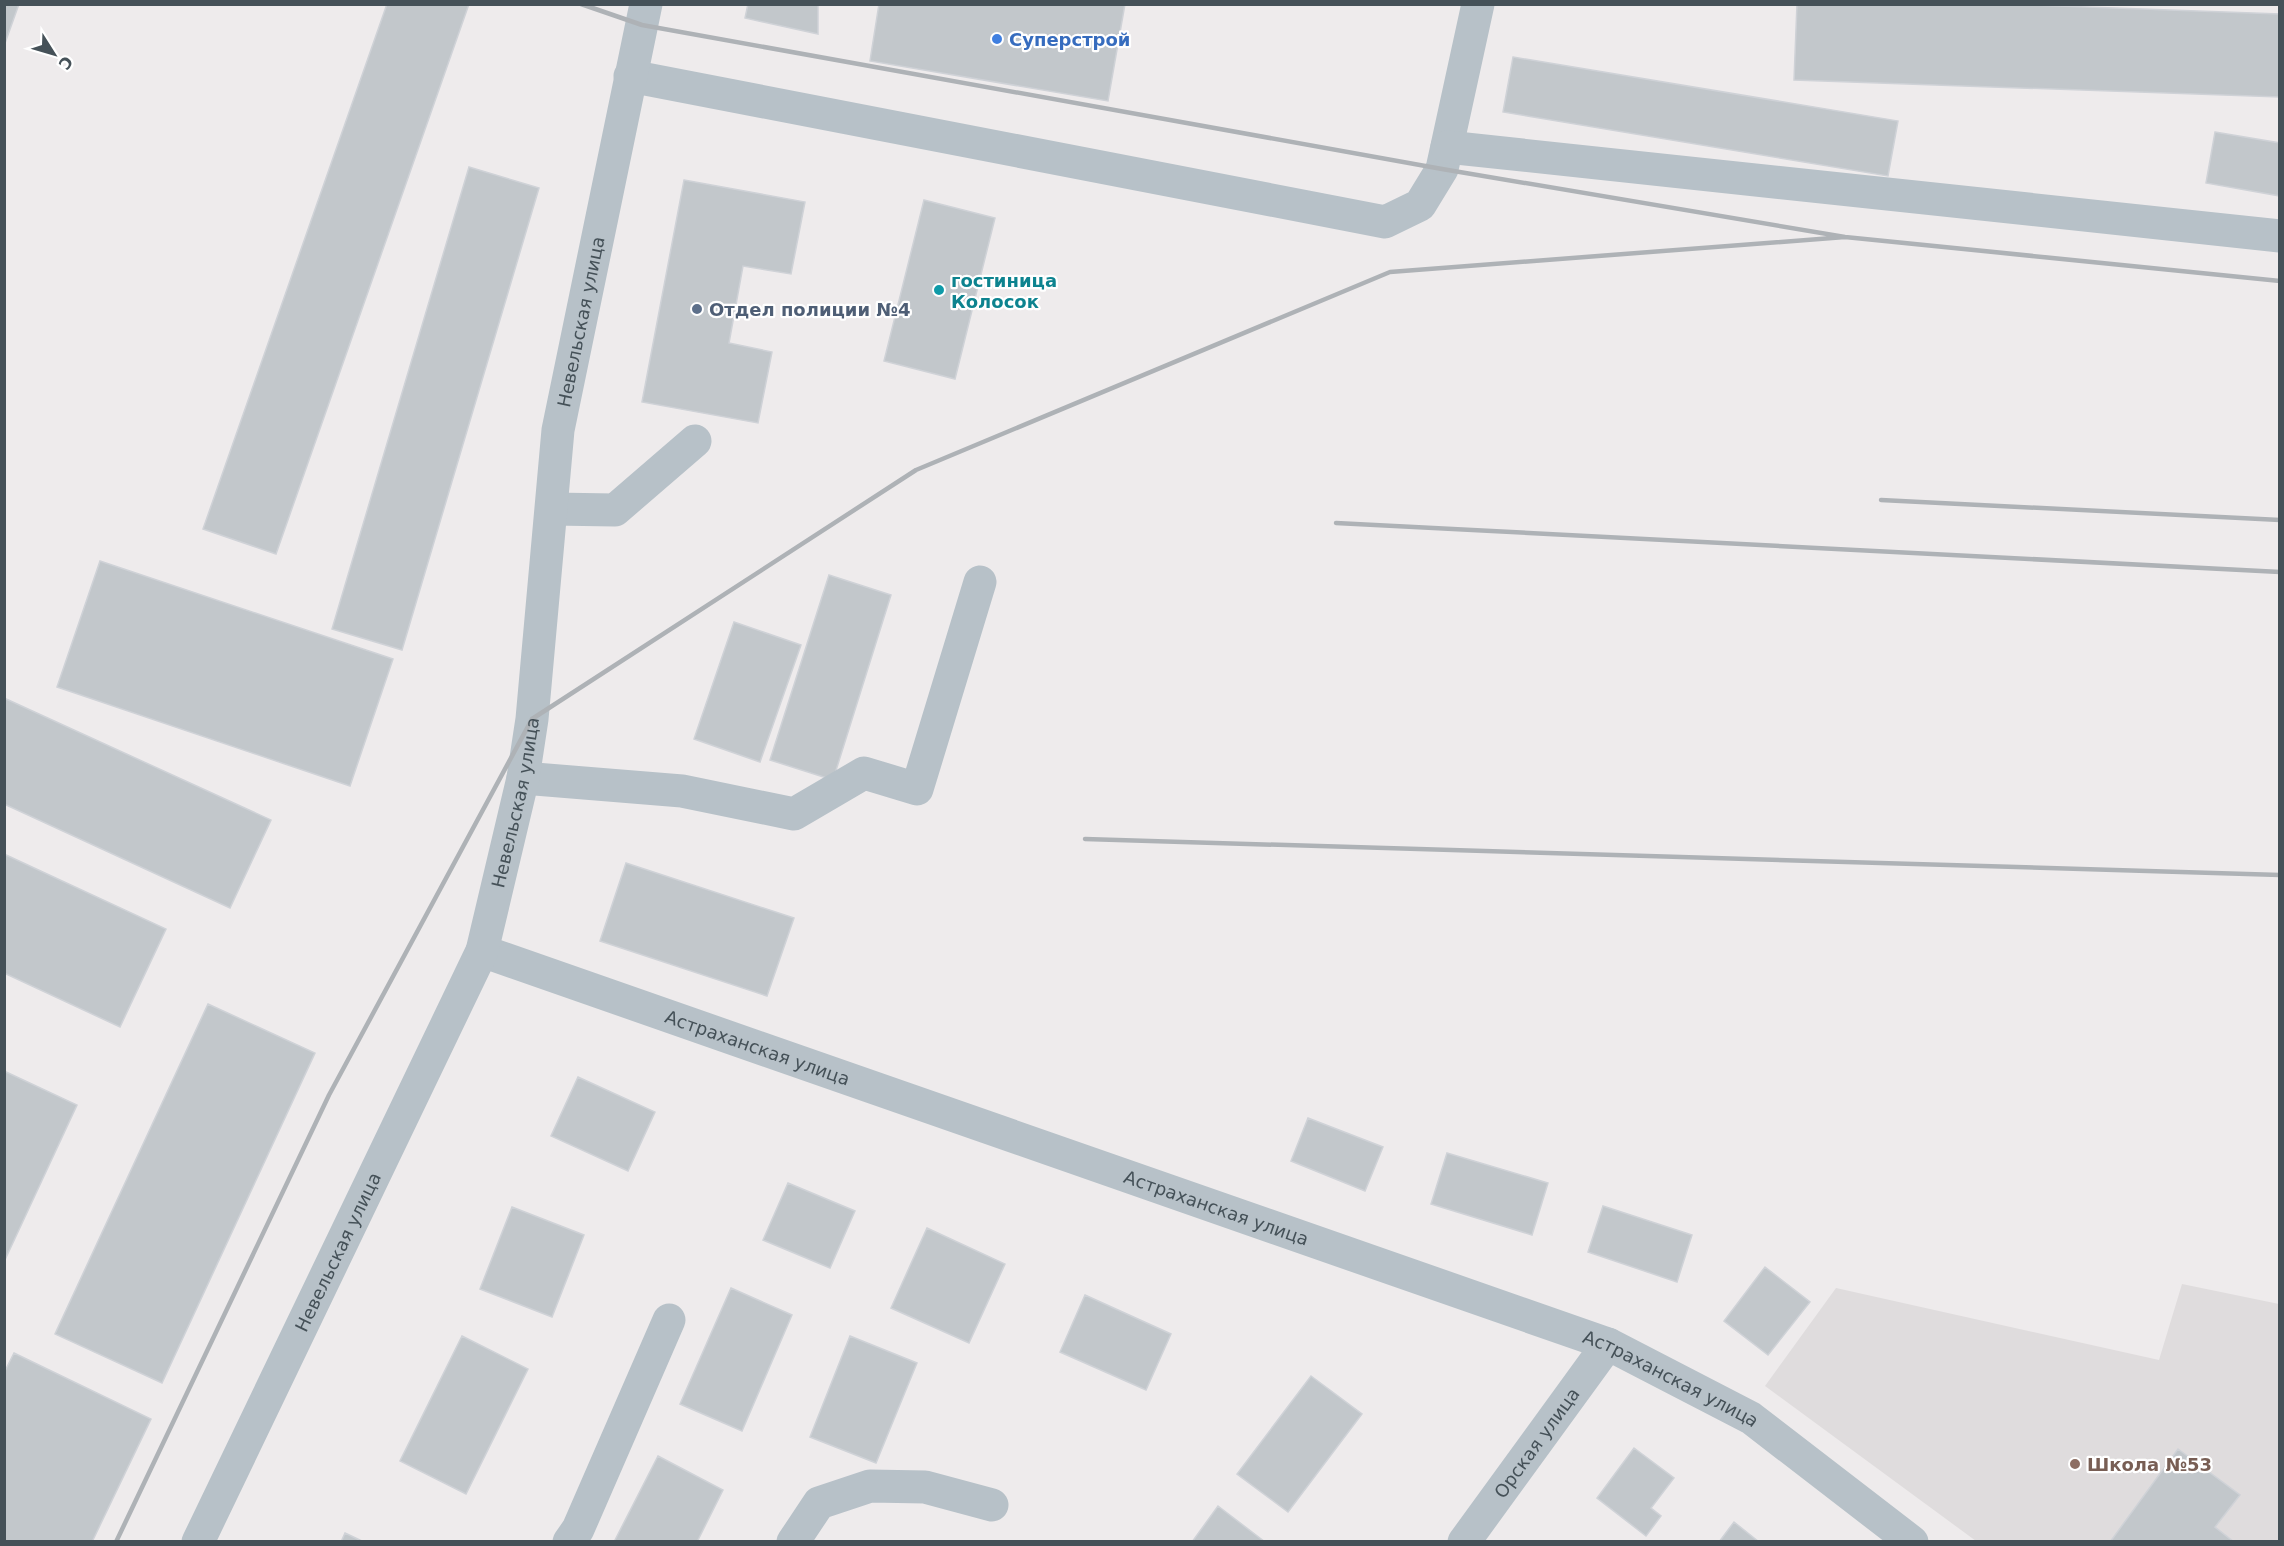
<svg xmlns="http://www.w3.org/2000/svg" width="2284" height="1546" font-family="'DejaVu Sans',sans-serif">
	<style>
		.education { fill: #dfdcdd }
		.building { fill: #c2c7cb; stroke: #cfd2d7; stroke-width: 1.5 }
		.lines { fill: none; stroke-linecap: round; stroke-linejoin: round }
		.minor { stroke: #b7c1c8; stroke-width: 33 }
		.rail { stroke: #aeb2b6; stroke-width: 4.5 }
		.shop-dot { fill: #3f7fe0; stroke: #fff; stroke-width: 2 }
		.culture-dot { fill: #0f9aa8; stroke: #fff; stroke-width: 2 }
		.service-dot { fill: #5c6f8a; stroke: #fff; stroke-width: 2 }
		.education-dot { fill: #8d6e63; stroke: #fff; stroke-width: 2 }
		.labels { text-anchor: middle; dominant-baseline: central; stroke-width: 4.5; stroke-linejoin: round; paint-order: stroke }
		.shop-label { font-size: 18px; font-weight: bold; fill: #366cbe; stroke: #fff; text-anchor: start }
		.culture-label { font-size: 18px; font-weight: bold; fill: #0d838f; stroke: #fff; text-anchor: start }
		.service-label { font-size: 18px; font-weight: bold; fill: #4e5e75; stroke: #fff; text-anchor: start }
		.street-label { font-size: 18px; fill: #455158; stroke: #fff }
		.education-label { font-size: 18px; font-weight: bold; fill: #785e54; stroke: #fff; text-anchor: start }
	</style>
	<rect width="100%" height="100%" fill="#eeebec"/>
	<path class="education" d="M2182,1284l97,20v237h-303l-211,-155 71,-98 323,72z"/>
	<path class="building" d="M4,4h15l-15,42z
		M387,4h82l-193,550 -73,-25z
		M748,4h70v30l-73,-16z
		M879,4h246l-17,97 -238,-40z
		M1797,4h210l273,10v83l-486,-17z
		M1513,57l385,64 -10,55 -385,-64z
		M2215,132l65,11v53l-74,-13z
		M469,167l70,21 -137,462 -70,-21z
		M684,180l121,22 -14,72 -48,-8 -14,77 43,9 -14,71 -116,-21z
		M924,200l71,18 -40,161 -71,-18z
		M100,561l293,98 -43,127 -293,-99z
		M829,575l62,20 -58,185 -63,-20z
		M734,622l67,23 -41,117 -66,-23z
		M4,698l267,122 -41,88 -226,-104z
		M4,854l162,75 -46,98 -116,-54z
		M626,863l168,55 -27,78 -167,-55z
		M208,1004l107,49 -153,330 -107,-49z
		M4,1071l73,34 -73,157z
		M578,1077l77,35 -27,59 -77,-35z
		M1308,1118l75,29 -18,44 -74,-30z
		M1447,1153l101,30 -16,52 -101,-31z
		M788,1183l67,28 -25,57 -67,-28z
		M1603,1206l89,29 -15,47 -89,-30z
		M512,1207l72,28 -32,82 -72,-28z
		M927,1228l78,36 -36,79 -78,-35z
		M1765,1267l45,35 -42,53 -44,-34z
		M731,1288l61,27 -50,116 -62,-27z
		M1085,1295l86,39 -25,56 -86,-38z
		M462,1336l66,33 -62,125 -66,-33z
		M850,1336l67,27 -41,100 -66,-26z
		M14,1353l137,66 -59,123h-88v-169z
		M1311,1376l51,38 -74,98 -51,-38z
		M1634,1448l40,30 -23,30 10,8 -15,20 -49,-38z
		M2178,1449l62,46 -25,32 19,15h-124z
		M658,1456l65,34 -26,52h-83z
		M1218,1506l47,36h-73z
		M1734,1522l25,20h-40z
		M345,1533l19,9h-23z"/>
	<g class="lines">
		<g class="minor">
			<path d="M630,76l755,146 35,-17 22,-36 36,-165"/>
			<path d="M1447,147l833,89"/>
			<path d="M552,509l63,1 80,-69"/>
			<path d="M523,778l159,13 112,23 70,-41 53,16 63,-207"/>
			<path id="s1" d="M482,951l1126,393 143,74 161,124"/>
			<path id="s2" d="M198,1542l284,-591 41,-173 9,-59 26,-289 88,-426"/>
			<path d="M569,1542l9,-13 91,-209"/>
			<path d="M793,1542l26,-39 51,-17 55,1 67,18"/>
			<path id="s3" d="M1464,1542l144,-198"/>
		</g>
		<path class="rail" d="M581,4l61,21 800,144 403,68 435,44
			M1881,500l399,20
			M1336,523l944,49
			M1085,839l1195,36
			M116,1542l213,-447 203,-376 384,-249 474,-198 455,-35"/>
	</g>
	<circle class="shop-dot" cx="997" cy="39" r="6"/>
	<circle class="culture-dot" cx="939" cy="290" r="6"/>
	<circle class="service-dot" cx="697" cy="309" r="6"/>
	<circle class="education-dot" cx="2075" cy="1464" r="6"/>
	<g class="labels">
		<g class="shop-label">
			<text x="1009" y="39">Суперстрой</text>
		</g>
		<g class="culture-label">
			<text x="951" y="280">гостиница<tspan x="951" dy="21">Колосок</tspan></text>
		</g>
		<g class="service-label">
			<text x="709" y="309">Отдел полиции №4</text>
		</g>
		<g class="street-label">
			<text stroke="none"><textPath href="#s2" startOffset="1294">Невельская улица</textPath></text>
			<text stroke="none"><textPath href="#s2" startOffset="808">Невельская улица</textPath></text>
			<text stroke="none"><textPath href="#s1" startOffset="292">Астраханская улица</textPath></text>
			<text stroke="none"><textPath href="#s1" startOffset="778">Астраханская улица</textPath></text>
			<text stroke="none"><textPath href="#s2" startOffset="322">Невельская улица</textPath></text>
			<text stroke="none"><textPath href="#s1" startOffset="1264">Астраханская улица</textPath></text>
			<text stroke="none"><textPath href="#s3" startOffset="123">Орская улица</textPath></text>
		</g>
		<g class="education-label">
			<text x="2087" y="1464">Школа №53</text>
		</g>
	</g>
	<rect width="2284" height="1546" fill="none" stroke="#455158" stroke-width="12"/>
	<g transform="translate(54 54) rotate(127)" stroke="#ffffff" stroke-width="4.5" paint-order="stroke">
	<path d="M0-4.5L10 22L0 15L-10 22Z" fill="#455158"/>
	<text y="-9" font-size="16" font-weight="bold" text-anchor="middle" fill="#455158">С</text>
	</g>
</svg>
